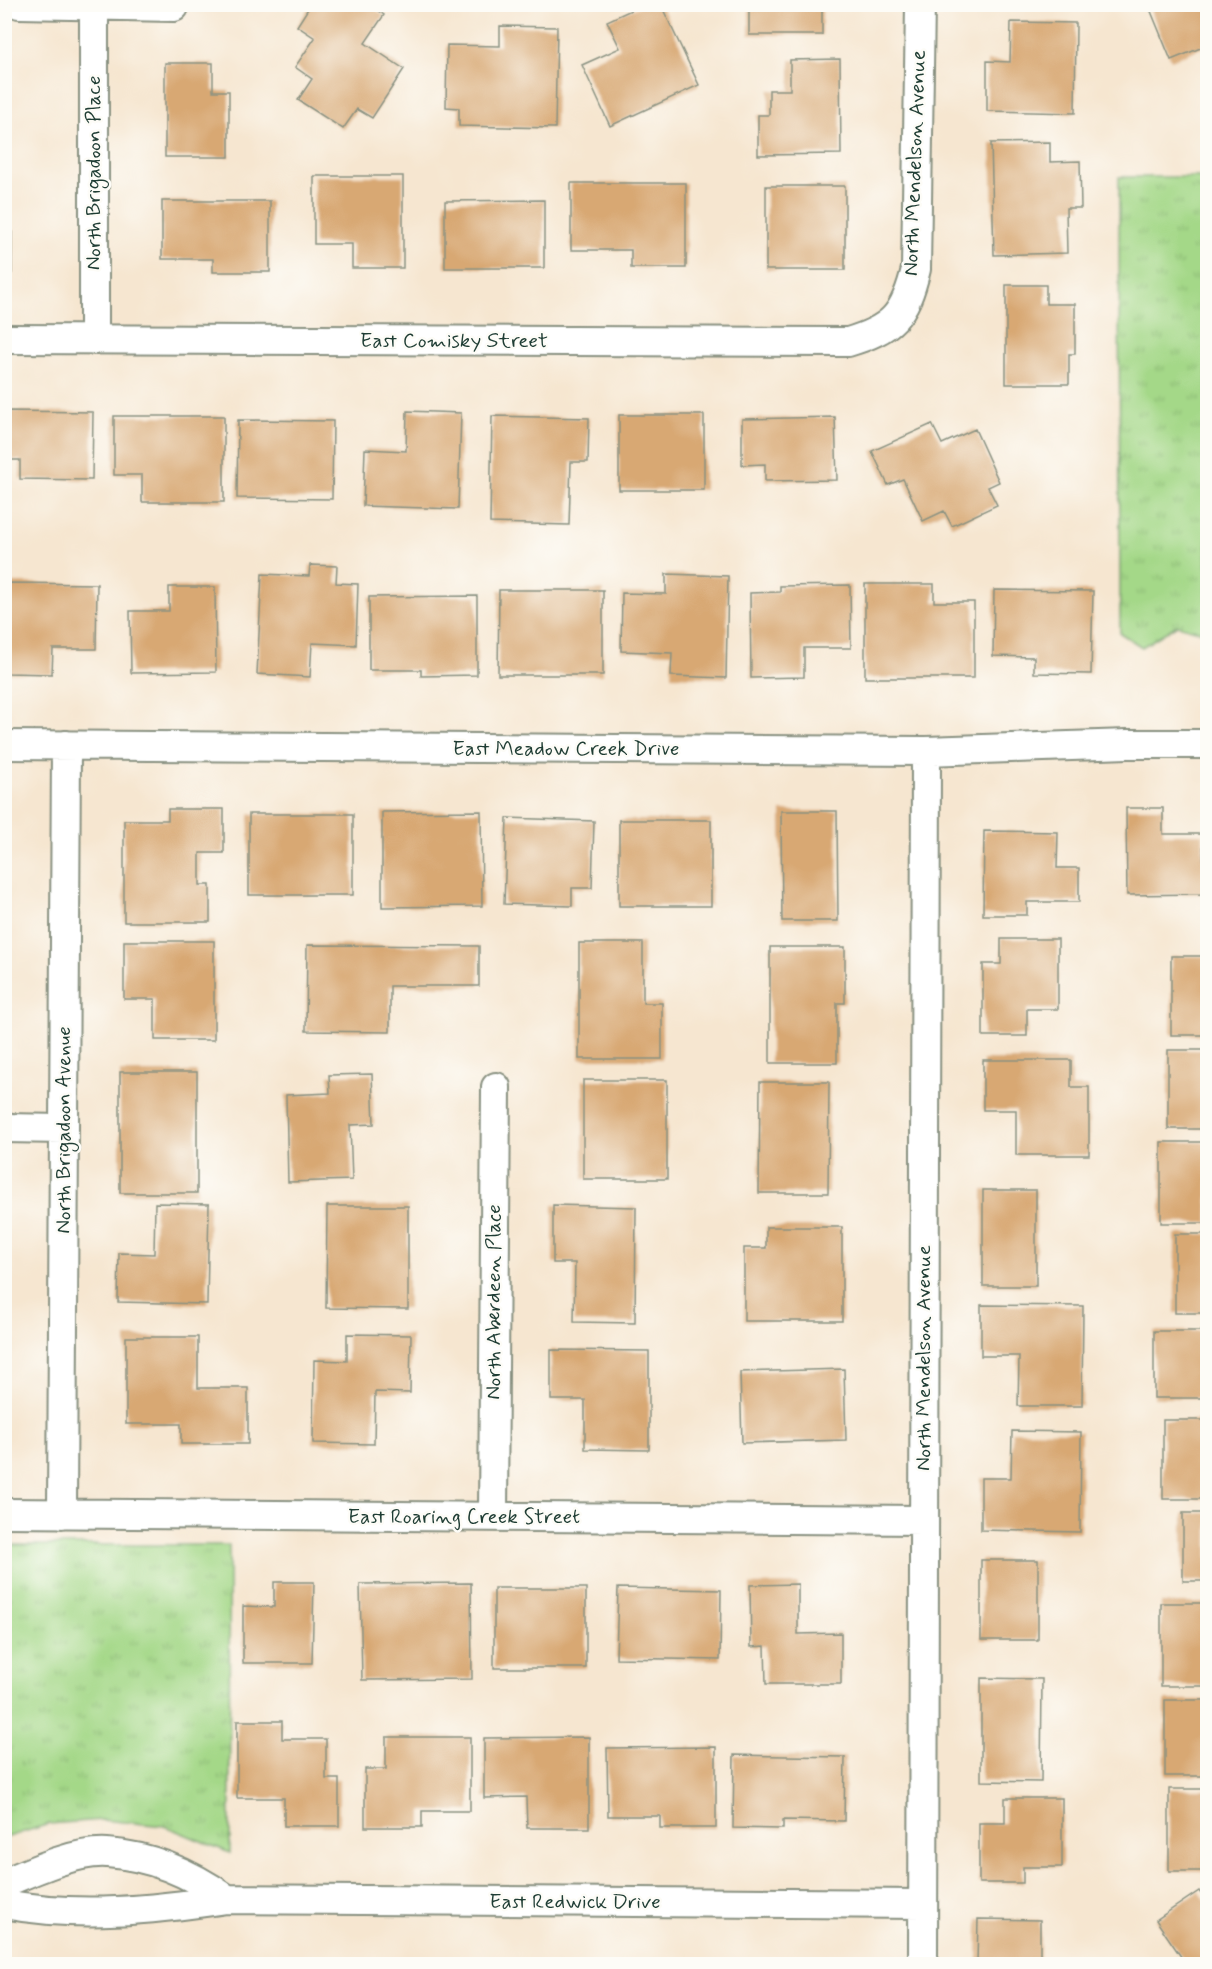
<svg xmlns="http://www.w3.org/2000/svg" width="1212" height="1969" font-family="Mynerve,sans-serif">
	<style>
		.park { fill: url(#park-tufts); stroke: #628a5e; stroke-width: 1.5 }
		.building { fill: #d8a873 }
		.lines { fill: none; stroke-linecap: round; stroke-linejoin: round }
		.minor-casing { stroke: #8a9282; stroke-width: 32 }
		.minor { stroke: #fff; stroke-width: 28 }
		.labels { text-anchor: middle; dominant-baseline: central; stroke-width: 5; stroke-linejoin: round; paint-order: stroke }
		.street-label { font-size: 21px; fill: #1f3d34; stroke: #fdfcf7 }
	</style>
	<defs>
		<pattern id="park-tufts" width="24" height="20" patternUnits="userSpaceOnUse" patternTransform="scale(1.5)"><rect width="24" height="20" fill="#a4d888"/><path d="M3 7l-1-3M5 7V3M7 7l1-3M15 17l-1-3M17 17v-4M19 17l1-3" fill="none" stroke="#8dba76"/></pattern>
	</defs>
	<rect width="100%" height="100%" fill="#fdfcf7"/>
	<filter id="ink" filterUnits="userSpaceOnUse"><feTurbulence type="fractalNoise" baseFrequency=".0167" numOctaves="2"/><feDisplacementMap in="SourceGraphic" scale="12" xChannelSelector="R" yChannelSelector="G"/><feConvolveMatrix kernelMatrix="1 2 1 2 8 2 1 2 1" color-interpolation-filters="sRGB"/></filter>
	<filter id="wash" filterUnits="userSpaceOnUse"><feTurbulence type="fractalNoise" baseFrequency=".008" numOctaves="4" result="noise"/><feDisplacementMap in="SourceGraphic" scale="24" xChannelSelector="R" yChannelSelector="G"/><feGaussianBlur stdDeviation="1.35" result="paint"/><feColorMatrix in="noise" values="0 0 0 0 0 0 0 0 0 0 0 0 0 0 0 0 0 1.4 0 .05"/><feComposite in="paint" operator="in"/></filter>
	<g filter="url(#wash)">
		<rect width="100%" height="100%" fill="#f6e6d0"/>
		<path class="park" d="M1119,177h88v456l-30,-8 -35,22 -22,-14z
			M5,1545h224l1,308 -65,-27 -63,-6 -53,4 -44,14z"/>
		<g id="blocks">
			<path class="building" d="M311,4h57l16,11 -19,28 39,26 -32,49 -15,-9 -14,20 -45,-29 14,-21 -17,-12 20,-29 -18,-12z
				M749,4h73v31h-73z
				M1148,4h60v41l-37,15z
				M642,5h19l38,80 -89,41 -28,-61 38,-17 -13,-27z
				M1011,22l65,1 -1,90 -88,-2v-50l23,1z
				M500,26l57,1 -2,101 -96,-2v-18l-13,-1 1,-62 53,1z
				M840,59l1,95 -83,1v-40h11v-25h21v-30z
				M165,63h48v28h16v66h-64z
				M1050,142v20l30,-1 1,47h-15l1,45 -73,2 -3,-112z
				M314,176h89v92h-51v-24h-38z
				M571,183h115v85h-55v-18h-60z
				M766,186h79v84h-79z
				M544,200v68h-99v-67z
				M162,201h108v71h-57v-13h-51z
				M4,232h8v41h-8z
				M1006,285h40v19h29v50h-6v30h-63z
				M4,411l89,1 -1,68 -72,-1v-19h-16z
				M407,411l54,2 -3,96 -95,-3 2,-57 41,2z
				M619,415h85v75h-85z
				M114,416h110v86h-82v-27h-28z
				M492,416l97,2 -1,44h-17l-2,63 -79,-2z
				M835,417l2,63 -72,1v-17l-23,1v-46z
				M238,420l95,1 -1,78 -95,-1z
				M932,424l10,20 33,-15 24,53 -11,5 9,18 -45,21 -8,-15 -21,10 -20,-42 -15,6 -16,-34z
				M310,565l27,1 -1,17 22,1 -2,61 -44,-2 -2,34 -53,-3 5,-100 47,2z
				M666,574l62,2 -2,102 -55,-2 1,-23 -51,-2 1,-58 44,1z
				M7,583l90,1 -1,65h-43l-1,25 -46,-1z
				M865,584h69v18h40v76h-109z
				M850,585l1,63h-47v29l-53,1 -1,-85 30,-1v-6z
				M169,587h46l1,85 -85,1 -1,-62h39z
				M499,590h104v85h-105z
				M994,590l99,1 -2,83 -57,-1v-16l-41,-1z
				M477,596v79l-56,1v-6h-52v-73z
				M1126,808h37v26h40l1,60 -77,1z
				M168,809h56v44h-24v32h10v37h-86v-102h44z
				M481,811l1,95 -100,1v-95z
				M781,811h56l1,110h-56z
				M249,814h104v81h-104z
				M507,818l87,3 -2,67h-20v18l-68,-2z
				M619,820h92v86h-92z
				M984,831l74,1 -1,36h22v34h-52v13h-44z
				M1001,939h57v70h-31v27h-44v-72h18z
				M124,941h90v99h-59v-41h-31z
				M579,943h64v60h19v56h-83z
				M307,945l172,1v40h-89v46l-84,-1z
				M770,947h75v56h-8v60h-67z
				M1171,956h37v79h-37z
				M1168,1050h40v79h-40z
				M983,1060h88v27h18v68h-73v-45h-33z
				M120,1072h77v121h-77z
				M372,1074l2,50 -24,1 2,55 -64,2 -2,-87 44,-2 -1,-18z
				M583,1080h84v99h-84z
				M760,1082h69l-1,111h-69z
				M1161,1142h47v81h-47z
				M983,1190h53v96h-53z
				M155,1203l54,1 -2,100 -89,-2 1,-49 35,1z
				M553,1205l83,2 -1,116 -61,-1 1,-59h-22z
				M327,1206h81v103l-82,-1z
				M766,1227h76v94h-98v-73h22z
				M1175,1234h33v79h-33z
				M981,1305l102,1 -1,100h-64l1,-50h-38z
				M1154,1331h54v67h-54z
				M347,1334l64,1 -1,58 -35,-1 -1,52 -61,-1 1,-83 33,1z
				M126,1337h72v51h50v56h-67v-20h-55z
				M551,1350l98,1v99l-64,-1v-49h-34z
				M844,1369l2,71 -104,3 -2,-71z
				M1163,1420h45v79h-45z
				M1012,1431l69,1 -1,100 -99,-2v-52h30z
				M1183,1513h25v68h-25z
				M981,1560h57v80h-57z
				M274,1582h40l-2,81h-69v-57l31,1z
				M471,1583l1,96 -110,1 -2,-96z
				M798,1584v50l43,-1v51h-75l-1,-38 -14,1 -1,-62z
				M494,1588h92v80h-92z
				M618,1588l103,2 -1,70 -104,-2z
				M1161,1603h47v83h-47z
				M981,1678l61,1 -1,103 -60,-1z
				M1165,1700h43v76h-43z
				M237,1721h45v18h44v40h13v47h-55v-28h-47z
				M386,1737h84v74h-48v16h-57v-58h21z
				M589,1737v91h-62l-1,-31 -42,1v-60z
				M716,1747v81h-56v-12h-52l-1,-68z
				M734,1755l111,2 -1,64 -61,-1v9l-50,-1z
				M1169,1789h39v82h-39z
				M1005,1798h57v69h-39v16h-44v-60h26z
				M1199,1891l9,12v61h-22l-30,-44z
				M978,1919l62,1v44h-63z"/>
		</g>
	</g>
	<g filter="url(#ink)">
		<use href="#blocks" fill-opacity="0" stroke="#8a9282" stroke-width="1.5"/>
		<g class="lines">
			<defs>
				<path id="minor" d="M19,4l155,3
					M4,339l844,3c44,-13 57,-27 68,-73l4,-265
					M94,340v-335
					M4,745l922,6 202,-7h80
					M4,1128l60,1
					M4,1513l920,7
					M62,1514l4,-769
					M493,1517l3,-430
					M4,1883c28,-12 72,-32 103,-30 44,3 85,21 120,46
					M4,1904c75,14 149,6 223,-5l696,5
					M923,1964l3,-1213"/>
			</defs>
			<use href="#minor" class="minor-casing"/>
			<use href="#minor" class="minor"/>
		</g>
	</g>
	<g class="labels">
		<g class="street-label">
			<text transform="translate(915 163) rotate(-88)">North Mendelson Avenue</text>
			<text transform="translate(94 173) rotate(-90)">North Brigadoon Place</text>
			<text x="454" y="341">East Comisky Street</text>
			<text x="566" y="749">East Meadow Creek Drive</text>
			<text transform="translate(64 1130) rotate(-90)">North Brigadoon Avenue</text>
			<text transform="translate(494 1302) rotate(-90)">North Aberdeen Place</text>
			<text transform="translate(924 1358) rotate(-90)">North Mendelson Avenue</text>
			<text x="464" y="1517">East Roaring Creek Street</text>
			<text x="575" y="1902">East Redwick Drive</text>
		</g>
	</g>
	<rect width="1212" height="1969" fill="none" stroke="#fdfcf7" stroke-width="24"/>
</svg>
